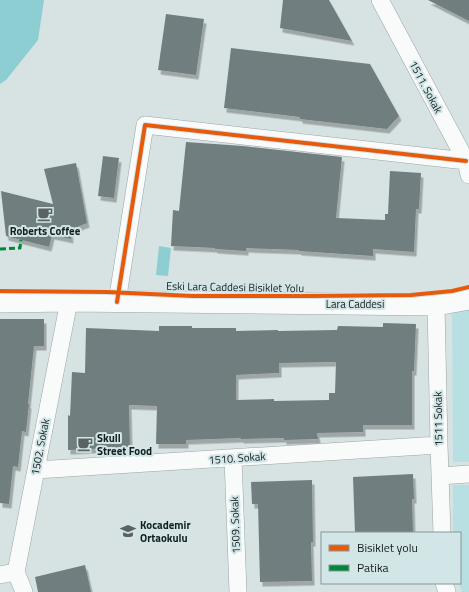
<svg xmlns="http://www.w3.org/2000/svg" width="469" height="592" font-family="'Titillium Web',sans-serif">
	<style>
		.green { fill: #b8dfe1 }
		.water { fill: #8dced2 }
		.building { fill: #707e7f; fill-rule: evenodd; filter: url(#shadow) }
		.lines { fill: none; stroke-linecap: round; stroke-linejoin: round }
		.minor-casing { stroke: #9ca4a5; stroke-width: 18 }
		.tertiary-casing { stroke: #9ca4a5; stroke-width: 22 }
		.minor { stroke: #f9fbfb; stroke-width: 17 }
		.tertiary { stroke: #f9fbfb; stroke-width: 21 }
		.quiet { stroke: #00873e; stroke-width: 3; stroke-dasharray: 6 3; stroke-linecap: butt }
		.cycleway-casing { stroke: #d2e6e7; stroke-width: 6 }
		.cycleway { stroke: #e8590c; stroke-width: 4 }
		.labels { text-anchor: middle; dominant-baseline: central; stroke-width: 4; stroke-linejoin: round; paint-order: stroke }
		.street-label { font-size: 11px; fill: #161d1e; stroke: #d2e6e7 }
		.poi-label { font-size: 11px; font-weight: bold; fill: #161d1e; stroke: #d2e6e7; text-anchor: start }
	</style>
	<defs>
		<filter id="shadow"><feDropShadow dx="2.5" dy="4.5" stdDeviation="0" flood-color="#0004"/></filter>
	</defs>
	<rect width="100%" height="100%" fill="#d7e2e2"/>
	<path class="green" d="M469,309v153h-16l-1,-151z
		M453,485h16v107h-7l-3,-9h1v-50h-7z"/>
	<path class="water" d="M0,0h44l-6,40 -32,40 -6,4z
		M159,246l12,2 -3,28 -12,-1z"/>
	<path class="building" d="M283,0h46l23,41 -72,-13z
		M428,0h41v21z
		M166,14l38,5 -8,56 -38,-5z
		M231,48l139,16 29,52 -12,13 -87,-10v-2l-76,-9z
		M186,142l57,4 99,11 -6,61 49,2v-6h3l2,-43 31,2 -2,36h-3l-2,43 -41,-3v7l-74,-5v-1l-53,-2v3l-31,-2v-1l-44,-2 2,-36 6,1z
		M103,156l16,2 -5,40 -16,-2z
		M76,163l11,60 -17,7 1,9 -19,-4 -3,12 -43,-11 -5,-45 52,13 -9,-35z
		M0,319h44v27h-10l-6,58h1l-3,28 -4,-1 -4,36 -5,-1 -4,38 -9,-1z
		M383,323l33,1 -2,47h-2v54h-49v7l-46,1 1,6 -34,1v-2l-43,1v-1l-55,2v4h-30l1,-38 -28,-1 1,42 -62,3v-35l2,1 2,-44 13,1 1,-45 73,3v-5h33v2h44v3l42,-1v1l59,-1 1,-4 45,1zM336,362l-1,31h-6v7l-55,1v-2l-38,1v-25l43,-2v-10z
		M413,474l1,25h-2l1,34h-58l-2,-56z
		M312,480l1,62h-2l1,39 -52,1 -2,-78h-6l-1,-22z
		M85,565l6,27h-53l-3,-15z"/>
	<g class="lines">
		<defs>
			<path id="minor" d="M380,0l86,161 3,14
				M117,302l28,-177 321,36
				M436,305l3,140 3,88
				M233,458l5,134
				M36,470l403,-25
				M440,476l29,-2
				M0,575l16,-3
				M444,583l3,9
				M24,592l-8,-20 53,-271"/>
			<path id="tertiary" d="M0,302l69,-1 367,4 33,-6"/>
		</defs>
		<use href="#minor" class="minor-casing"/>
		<use href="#tertiary" class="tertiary-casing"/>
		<use href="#minor" class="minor"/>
		<use href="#tertiary" class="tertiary"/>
		<path class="quiet" d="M0,249l20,-1 1,-8"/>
		<defs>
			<path id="cycleway" d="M0,291l107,1 86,4h120l98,-1 41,-4 17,-4
				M117,302l28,-177 321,36"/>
		</defs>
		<use href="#cycleway" class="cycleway-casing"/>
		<use href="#cycleway" class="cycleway"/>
	</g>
	<defs>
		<symbol id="cafe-bare" viewBox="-9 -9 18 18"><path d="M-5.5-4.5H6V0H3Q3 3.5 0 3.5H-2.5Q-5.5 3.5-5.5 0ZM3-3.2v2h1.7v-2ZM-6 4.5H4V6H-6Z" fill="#5a6263" stroke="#d2e6e7" stroke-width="2.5" paint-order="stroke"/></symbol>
		<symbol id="school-bare" viewBox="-9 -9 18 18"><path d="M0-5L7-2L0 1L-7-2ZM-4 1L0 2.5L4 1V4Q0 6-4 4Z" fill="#5a6263" stroke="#d2e6e7" stroke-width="2.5" paint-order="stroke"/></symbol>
	</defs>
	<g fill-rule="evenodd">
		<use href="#cafe-bare" x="34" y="203" width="22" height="22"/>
		<use href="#cafe-bare" x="74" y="433" width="22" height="22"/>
		<use href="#school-bare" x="117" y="520" width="22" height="22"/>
	</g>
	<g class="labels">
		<g class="street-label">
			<text transform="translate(426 87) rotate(62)">1511. Sokak</text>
			<text transform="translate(235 287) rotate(1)">Eski Lara Caddesi Bisiklet Yolu</text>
			<text x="355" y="304">Lara Caddesi</text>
			<text transform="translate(438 419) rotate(-91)">1511 Sokak</text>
			<text transform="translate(40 447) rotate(-79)">1502. Sokak</text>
			<text transform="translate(237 458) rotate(-4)">1510. Sokak</text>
			<text transform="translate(235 525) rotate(-92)">1509. Sokak</text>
		</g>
		<g class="poi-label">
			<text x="45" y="231" text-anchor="middle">Roberts Coffee</text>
			<text x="97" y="438">Skull<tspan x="97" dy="13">Street Food</tspan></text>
			<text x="140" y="525">Kocademir<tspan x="140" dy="13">Ortaokulu</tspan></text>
		</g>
	</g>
	<rect x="321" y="532" width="140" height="52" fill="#d2e6e7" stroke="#879697"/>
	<rect x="329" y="545" width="20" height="6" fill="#e8590c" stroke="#879697"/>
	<text x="357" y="552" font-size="12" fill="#161d1e">Bisiklet yolu</text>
	<rect x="329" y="565" width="20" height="6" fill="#00873e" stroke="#879697"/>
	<text x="357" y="572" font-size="12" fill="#161d1e">Patika</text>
</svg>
